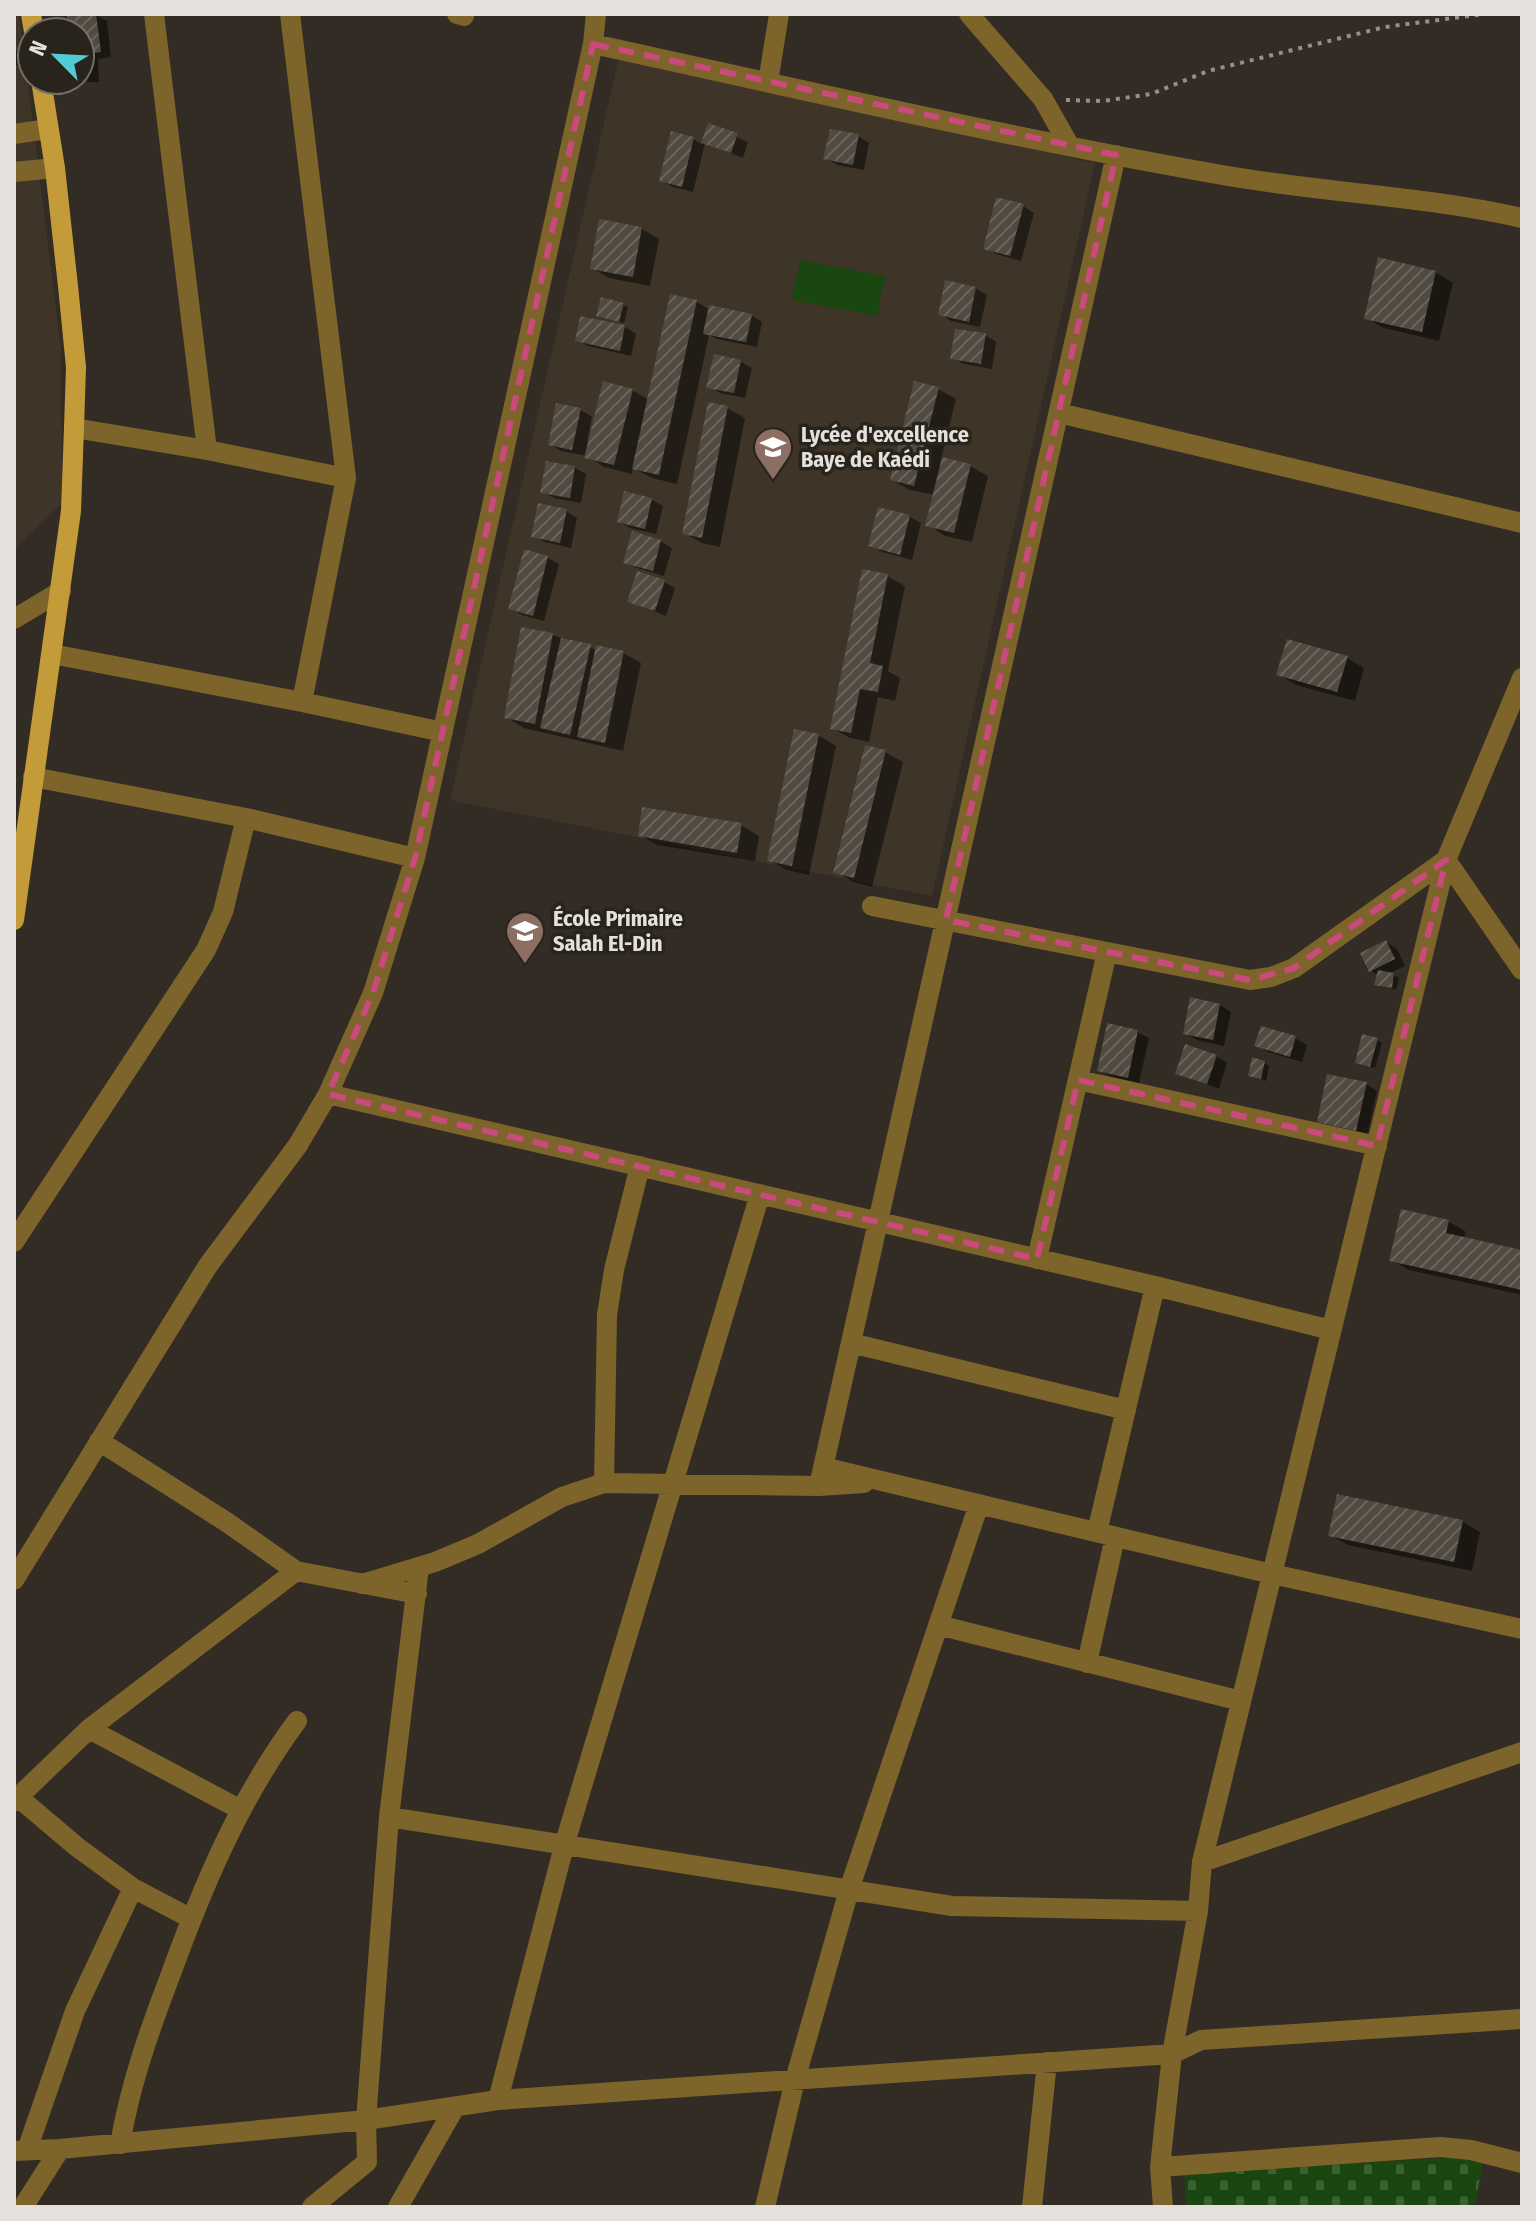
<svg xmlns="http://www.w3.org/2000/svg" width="1536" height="2221" font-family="'Fira Sans Condensed',sans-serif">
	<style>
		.built { fill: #3e3528 }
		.grass { fill: #1a460f }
		.cemetery { fill: url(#cemetery-stones) }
		.shadow { fill: #0007 }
		.building { fill: url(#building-hatch) }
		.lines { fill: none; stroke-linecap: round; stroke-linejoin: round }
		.path { stroke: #938f89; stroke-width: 4; stroke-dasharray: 4 6; stroke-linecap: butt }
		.minor { stroke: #7d642b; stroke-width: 20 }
		.major { stroke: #c49b39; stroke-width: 20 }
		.marked { fill: none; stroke: #ca4a7b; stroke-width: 6; stroke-dasharray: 16 10; stroke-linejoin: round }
		.labels { text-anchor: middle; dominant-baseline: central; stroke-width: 7; stroke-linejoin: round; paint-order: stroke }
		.poi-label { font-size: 22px; font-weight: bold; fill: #e4e1dc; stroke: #28231b; text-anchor: start }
	</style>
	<defs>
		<pattern id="cemetery-stones" width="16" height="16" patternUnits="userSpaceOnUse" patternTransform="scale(2)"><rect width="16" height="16" fill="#1a460f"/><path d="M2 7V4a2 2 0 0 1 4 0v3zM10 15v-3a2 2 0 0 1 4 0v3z" fill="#3b6031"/></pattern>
		<pattern id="building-hatch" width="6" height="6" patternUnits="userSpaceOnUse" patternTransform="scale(2)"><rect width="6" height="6" fill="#504a41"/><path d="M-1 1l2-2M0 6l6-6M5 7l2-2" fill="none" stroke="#69645c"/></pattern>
	</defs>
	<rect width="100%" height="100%" fill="#322c25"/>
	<path class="built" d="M14,14h5l42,336 1,153 -48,47z
		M619,57l476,106 -163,733 -482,-96z"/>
	<path class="grass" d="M800,260l85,16 -8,40 -85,-16z"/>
	<path class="cemetery" d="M1459,2157l24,3 -8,47h-288l-3,-33z"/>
	<path class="shadow" d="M95,15l12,6 4,36 -13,2 1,23h-11l-8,-5v-45h-9z
		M14,49l9,5 1,10 -10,2z
		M709,125l39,17 -5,16 -38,-15 -12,49 -20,-5 -12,-7 32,-41 9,5z
		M858,136l11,7 -5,27 -27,-5 -11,-7z
		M1023,206l11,7 -13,48 -25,-7 -11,-6z
		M601,221l41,8 17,10 -9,47 -41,-8 -17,-10z
		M1435,272l18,11 -14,58 -55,-13 -18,-10z
		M975,288l12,7 -7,32 -29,-6 -11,-7z
		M671,296l26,6 13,8 41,5 11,7 -5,25 -40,-8 -8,-4 -32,149 -25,-6 -19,-10 -1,6 -28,-7 -17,-11 -26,-5 -11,-7 8,-38 23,4 11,7 -5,24 3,1 42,-52 17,10z
		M623,305l5,2 -4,16 -21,-5z
		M582,318l43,9 11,7 -5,22 -43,-10 -11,-6z
		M985,335l11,7 -4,27 -28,-5 -12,-6z
		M741,362l11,6 -7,30 -25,-5 -11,-7z
		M938,389l18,10 -15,60 29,7 18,10 -16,66 -27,-6 -17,-11 7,-30 -25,-5 -18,-10z
		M727,408l18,10 -25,129 -18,-4 -18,-10z
		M547,463l28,5 11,6 -5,29 -27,-5 -12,-6z
		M626,494l26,6 11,6 -7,28 -26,-6 -11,-7z
		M566,511l11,7 -6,30 -26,-6 -12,-6z
		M910,517l11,6 -9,37 -30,-8 -11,-7z
		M660,541l12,7 -8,28 -27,-8 -12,-6z
		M525,552l23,6 11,6 -15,57 -22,-6 -12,-7z
		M887,576l18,10 -17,85 12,7 -5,23 -17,-4 -9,45 -19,-4 -18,-10z
		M664,582l11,6 -9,28 -37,-15z
		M552,635l45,15 26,3 18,10 -18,88 -99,-23 -18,-11z
		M1347,658l17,10 -9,33 -59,-16 -18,-11z
		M818,735l18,11 -27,129 -22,-5 -18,-10z
		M885,752l18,10 -31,125 -19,-5 -17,-10z
		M741,825l18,11 -4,25 -98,-16 -17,-10z
		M1386,942l11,7 8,17 -15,7 9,5 -3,12 -19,-6 1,-9 -7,-4z
		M1220,1005l11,7 -7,34 -27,-6 -12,-7z
		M1137,1032l12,6 -10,45 -29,-7 -11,-6z
		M1295,1038l12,7 -5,17 -34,-10 -11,-7z
		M1377,1040l5,3 -7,25 -13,-3z
		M1216,1056l11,7 -8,26 -41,-16z
		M1265,1063l4,3 -3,15 -16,-6z
		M1366,1084l11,7 -10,45 -37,-8 -11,-7z
		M1448,1221l18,11 -2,7 58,13v43l-113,-25 -18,-10z
		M1338,1496l125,26 17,10 -8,39 -124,-26 -18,-10z"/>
	<path class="building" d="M96,14l5,38 -14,2 1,22h-8v-44h-11l-2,-17z
		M708,123l30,10 -7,20 -30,-10z
		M830,129l29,5 -6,31 -30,-6z
		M671,131l23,6 -12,50 -23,-6z
		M996,197l28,7 -14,52 -27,-7z
		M599,219l43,8 -9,50 -43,-8z
		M1378,257l58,14 -14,61 -58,-13z
		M945,280l31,7 -7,35 -31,-7z
		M670,294l27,6 -38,175 -27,-6z
		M601,297l23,6 -5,19 -23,-6z
		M709,305l43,9 -6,28 -43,-8z
		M580,316l45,9 -5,26 -45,-10z
		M955,329l31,4 -5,31 -31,-5z
		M714,354l27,6 -7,33 -28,-5z
		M603,381l30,8 -19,76 -30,-7z
		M914,381l25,6 -25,99 -24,-6z
		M708,402l20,4 -26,132 -20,-4z
		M556,403l25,5 -9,42 -24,-5z
		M942,457l29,7 -17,69 -29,-7z
		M546,461l29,5 -5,32 -30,-5z
		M624,491l28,7 -7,31 -28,-7z
		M538,503l29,6 -7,34 -29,-6z
		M878,507l32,8 -10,40 -32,-9z
		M632,531l29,9 -8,31 -30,-8z
		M524,549l24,7 -15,60 -25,-7z
		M862,569l26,5 -18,89 13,3 -5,26 -18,-3 -9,44 -21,-4z
		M637,571l28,9 -10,31 -28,-9z
		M521,627l32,6 -18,91 -31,-6z
		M561,638l30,6 -21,91 -30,-7z
		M1287,639l61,17 -11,36 -61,-17z
		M596,645l28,6 -19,92 -28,-6z
		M794,729l25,5 -27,132 -25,-5z
		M865,745l21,5 -32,128 -21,-5z
		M642,807l100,16 -5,30 -99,-17z
		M1386,940l9,19 -26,13 -9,-19z
		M1378,970l16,3 -2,15 -18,-3z
		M1190,997l30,7 -7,36 -30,-6z
		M1107,1023l31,7 -10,48 -31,-7z
		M1261,1026l35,10 -6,21 -36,-11z
		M1362,1034l16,4 -8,29 -15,-4z
		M1185,1044l32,11 -10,29 -32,-10z
		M1252,1057l13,4 -4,18 -13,-3z
		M1327,1074l40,8 -11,49 -39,-9z
		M1401,1209l48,11 -3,13 76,17v40l-133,-29z
		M1337,1494l126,26 -9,42 -126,-26z"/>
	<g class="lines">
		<path class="path" d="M1066,100l37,1 48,-7 57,-23 177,-44 99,-13"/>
		<path class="minor" d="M154,14l53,436
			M290,14l56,464 -44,224
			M457,14l7,2
			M969,14l74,85 26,46
			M593,44c211,46 422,95 635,132 98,17 197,20 294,42
			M768,82l11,-68
			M14,134l34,-5
			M14,172l41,-4
			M1059,413l463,110
			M74,428l133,22 139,28
			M14,619l47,-28
			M52,654l250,48 141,30
			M33,777l213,41 169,40
			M872,906l378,74 21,-3 23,-9 152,-108 76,110
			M1078,1080l299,66
			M328,1094l827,192 176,44
			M14,1242l192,-292 17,-38 23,-94
			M1037,1259l70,-307
			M851,1343l275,67
			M99,1441l129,82 68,48 121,23
			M823,1467l449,107 250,55
			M604,1483l3,-168 7,-45 26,-104
			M819,1486l297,-1331
			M1097,1532l58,-246
			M14,1580l193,-313 91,-122 30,-51 45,-101 42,-135 178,-814 3,-30
			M362,1584l73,-22 43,-18 84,-47 42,-14 215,3 45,-3
			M938,1625l303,76
			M1087,1663l28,-126
			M89,1729l152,81
			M18,1797l59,50 56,41 57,30
			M14,1801l75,-72 207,-158
			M389,1817l563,89 246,5
			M1202,1862l320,-110
			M498,2100l66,-254 196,-652
			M120,2144c10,-58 28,-110 49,-165 33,-91 70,-180 128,-258
			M27,2150l48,-139 58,-123
			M14,2151l46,-2 306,-29 132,-20 674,-46 26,-143 4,-49 244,-1002 76,-182
			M1160,2167l280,-20 31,3 51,13
			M23,2207l37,-58
			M312,2207l55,-45 -1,-42 23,-303 30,-250
			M398,2207l57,-100
			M765,2207l30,-127 54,-190 130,-386
			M1032,2207l15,-145
			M1163,2207l-3,-40 12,-113 29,-14 321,-21"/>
		<path class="major" d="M31,14l3,18
			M14,920l57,-409 3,-83 2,-61 -8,-81 -13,-118 -14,-88"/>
	</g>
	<path class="marked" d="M593,44l523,111 -170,765 304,60 44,-12 152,-108 -69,286 -299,-66 -41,179 -709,-165 45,-101 42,-135z"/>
	<defs>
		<symbol id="school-pin" viewBox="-11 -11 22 30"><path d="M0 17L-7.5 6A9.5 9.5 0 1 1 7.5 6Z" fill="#8d6e63" stroke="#28231b"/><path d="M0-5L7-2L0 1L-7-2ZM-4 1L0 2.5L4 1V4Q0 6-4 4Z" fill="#fff"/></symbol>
	</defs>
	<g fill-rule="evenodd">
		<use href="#school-pin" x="751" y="425" width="44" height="60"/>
		<use href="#school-pin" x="503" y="909" width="44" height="60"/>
	</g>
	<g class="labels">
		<g class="poi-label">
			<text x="801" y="434">Lycée d'excellence<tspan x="801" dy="25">Baye de Kaédi</tspan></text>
			<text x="553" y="918">École Primaire<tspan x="553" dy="25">Salah El-Din</tspan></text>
		</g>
	</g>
	<rect width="1536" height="2221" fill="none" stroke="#e4e1dc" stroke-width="32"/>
	<g transform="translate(56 56) rotate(294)"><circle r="38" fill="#28231b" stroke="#736f68" stroke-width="2"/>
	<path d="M0-6L14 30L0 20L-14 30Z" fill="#51ccd4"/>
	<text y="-12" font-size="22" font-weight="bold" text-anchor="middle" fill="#e4e1dc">N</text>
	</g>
</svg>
